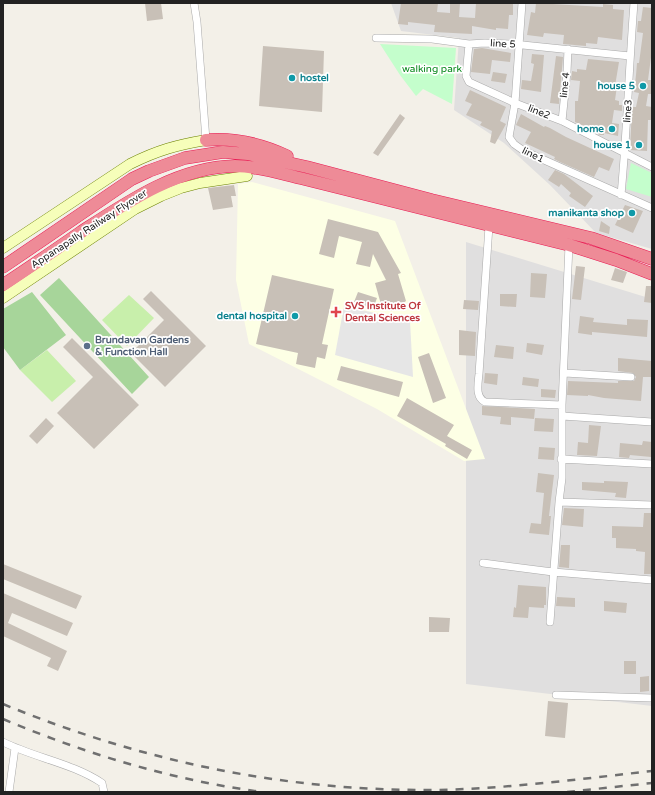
<svg xmlns="http://www.w3.org/2000/svg" width="655" height="795" font-family="'Varela Round',sans-serif">
	<style>
		.residential { fill: #e0dfdf }
		.education { fill: #fdffe5 }
		.grass { fill: #c8efab }
		.forest { fill: #a7d59a }
		.park { fill: #c4fecc }
		.parking { fill: #e6e6e6 }
		.building { fill: #c8c0b7 }
		.lines { fill: none; stroke-linecap: round; stroke-linejoin: round }
		.street-casing { stroke: #a9a9a9; stroke-width: 8 }
		.secondary-casing { stroke: #6b8200; stroke-width: 11 }
		.highway-casing { stroke: #e91c54; stroke-width: 13 }
		.street { stroke: #fff; stroke-width: 7 }
		.secondary { stroke: #f6feba; stroke-width: 10 }
		.highway { stroke: #ee8b97; stroke-width: 12 }
		.rail { stroke: #707070; stroke-width: 2.5; stroke-dasharray: 8 8; stroke-linecap: butt }
		.culture-dot { fill: #0f9aa8; stroke: #fff; stroke-width: 1.5 }
		.health-dot { fill: #e0444e; stroke: #fff; stroke-width: 1.5 }
		.service-dot { fill: #5c6f8a; stroke: #fff; stroke-width: 1.5 }
		.labels { text-anchor: middle; dominant-baseline: central; stroke-width: 3.5; stroke-linejoin: round; paint-order: stroke }
		.street-label { font-size: 10px; fill: #222; stroke: #fff }
		.park-label { font-size: 10px; fill: #048718; stroke: #fff }
		.culture-label { font-size: 10px; font-weight: bold; fill: #0d838f; stroke: #fff; text-anchor: end }
		.health-label { font-size: 10px; font-weight: bold; fill: #be3a42; stroke: #fff; text-anchor: start }
		.service-label { font-size: 10px; font-weight: bold; fill: #4e5e75; stroke: #fff; text-anchor: start }
	</style>
	<rect width="100%" height="100%" fill="#f3f0e8"/>
	<path class="residential" d="M391,3h261v246l-56,-16 -46,-48 -46,-42 -50,-33 5,-72 -58,-7z
		M466,242l186,57v407l-186,-22z"/>
	<path class="education" d="M252,182l143,39 90,238 -21,2 -87,-52 -128,-65 -13,-64 2,-96z"/>
	<path class="grass" d="M129,295l25,23 -27,28 -25,-26z
		M47,350l29,31 -24,21 -32,-32z"/>
	<path class="forest" d="M59,278l90,99 -17,17 -92,-99z
		M32,292l34,43 -46,35 -17,-23v-38z"/>
	<path class="park" d="M380,44l76,4 -4,56 -29,-15 -7,7 -16,-21z
		M631,163l21,10v24l-26,-8z"/>
	<path class="parking" d="M344,306l66,15 3,56 -78,-22z"/>
	<path class="building" d="M145,3h16l2,16 -16,2z
		M401,3h37l-1,9 13,1v-10h10l-1,14 16,1 1,-15h37v12h-4l-1,14 -12,-1v2l-24,-4v8l-38,-2 1,-7 -27,-3v3l-10,-1z
		M536,3l67,4v-3l10,1v4l11,1 -2,30 -24,-3 -1,7 -11,-1v3l-23,-2 1,-9 -20,-2 -1,4 -16,-2 4,-23 4,1z
		M643,7l9,1v42l-4,30h4v14h-4l-2,12 6,1v13h-4l-1,31 -17,-1 2,-43h4l3,-14 -5,-1 2,-17 1,-12h2l4,-30 -6,-1 1,-11h3z
		M263,46l61,5 -2,61 -63,-6z
		M482,48l29,5 -1,9 -18,-2 -2,14 -19,-2 3,-23z
		M532,54l12,1 -3,37 -20,-3 1,-9 9,1 3,-17 -3,-1z
		M556,56l7,1 -4,47 -9,-1z
		M588,59l31,3 -4,24h2l-2,14 4,1v4h3v6l-8,-1 -2,13 7,1 -1,12 -14,-3v2h-4l-4,-2 1,-6 -13,-1 -9,-4v-21h3l2,-20 -9,-1 1,-9 5,1v-3l9,1z
		M493,72l14,2 -2,9 -14,-2z
		M470,90l36,17 -6,14 6,3 -11,20 -5,-2 2,-11 -12,-6 2,-3 -16,-7 6,-11 -7,-3z
		M400,114l5,4 -27,38 -5,-3z
		M521,114l23,13 1,-1 5,2 16,9 48,22 -5,12 -10,-4 -5,10 -34,-15 -6,-3 1,-2 -30,-14 6,-11 -15,-7z
		M555,170l9,4 29,22 -8,11 -16,-11 2,-3 -10,-9 -2,3 -11,-7z
		M234,185l2,11h-5l2,11 -20,3 -5,-22z
		M625,205l18,6 -10,22 -18,-8z
		M328,219l50,13 23,41 -3,1 8,27 -3,2 1,4 -13,4 -2,-5 -7,2 -7,-25 11,-3 -13,-26 -3,13 -14,-3 6,-22 -23,-6 -5,22 -15,-4z
		M601,221l9,6 -1,7 -10,-3z
		M576,266l9,1 -4,33 -9,-1z
		M615,268l12,4 -4,11 -12,-3z
		M531,273l16,1 -2,24 -15,-1z
		M272,275l62,14 -12,55 6,1 -3,14 -8,-2 -2,11 -19,-4 2,-11 -42,-9z
		M646,286h6v17l-8,-1z
		M151,291l55,55 -41,41 -34,-34 33,-33 -21,-21z
		M358,292l19,6 -4,11 -19,-7z
		M500,294h17l-1,13 -16,-1z
		M464,300l15,1 -1,9 -15,-1z
		M580,316l14,2 -1,4 34,3v-6l21,1 -1,17 -55,-5v3l-14,-2z
		M459,330l17,2 -1,24 -16,-1z
		M72,338l67,67 -45,44 -37,-36 36,-36 -30,-30z
		M527,343l17,2 -2,10 -16,-3z
		M496,345l18,2 -1,12 -19,-2z
		M429,353l17,45 -13,5 -15,-46z
		M618,358l34,3v16h-9l-2,24 -37,-3 -16,-3v1l-21,-1 1,-14 50,2v-2h16l2,-4 -3,-4 -15,-2z
		M341,366l62,16 -4,15 -62,-17z
		M485,373l13,1 -1,11 -13,-2z
		M523,377l16,2 -1,8 -16,-2z
		M541,389l15,1 -1,8 -14,-1z
		M407,398l47,27 -7,11 25,14 -5,9 -22,-13 1,-2 -49,-28z
		M482,406l53,3 -1,10 -23,-2v8l-11,-1 1,-7 -19,-2z
		M46,418l8,8 -17,18 -8,-8z
		M535,418l19,1 -1,13 -19,-1z
		M589,425l12,1 -4,30 -20,-1 1,-13 10,1z
		M643,441l9,1 -1,15 -21,-2 -1,3 -10,-1 1,-14 22,2z
		M539,447l16,1 -1,12 -16,-1z
		M538,473l16,2 -5,41h2l-2,19 -20,-2 2,-10 10,1 3,-31 -8,-1z
		M604,481l24,1 -2,16 -11,-1 1,-4 -34,-3v-8l22,1z
		M564,508l20,1 -1,18 -21,-2z
		M644,513h8v61h-8l1,-22 -9,-1v-2l-20,-1v-10h-4v-12l31,1z
		M561,545h9l-1,23 -10,-1z
		M3,564l79,32 -6,13 -73,-30z
		M518,585l28,2v18h-2v3l-15,-1 -1,11 -15,-1 1,-10 2,1z
		M3,593l70,30 -6,13 -55,-23 -4,10 59,28 -9,20 -11,-5 4,-8 -48,-22z
		M557,597l18,1v9l-19,-1z
		M604,601l23,2 -1,10 -22,-2z
		M429,617l21,1 -1,14h-20z
		M624,661h12v13h-12z
		M649,676v15l-9,1v-15z
		M548,701l20,2 -3,35 -20,-2z"/>
	<g class="lines">
		<defs>
			<path id="street" d="M194,3l3,19 9,118
				M522,3l-7,100 47,18 90,46
				M376,38l56,1 37,5 16,-1 28,1 117,12
				M469,44l-3,32 3,6 46,21 -6,34 5,7 10,7 128,57
				M562,121l5,-49 1,-23
				M621,195c6,-64 8,-128 13,-192
				M489,226l-10,148c-1,10 -4,23 6,28l77,3
				M565,373l66,4
				M562,416l90,6
				M561,459l91,5
				M559,502l93,3
				M483,563l70,9 99,8
				M550,622l9,-120 3,-24v-73l7,-160
				M556,695l96,3
				M3,742c32,16 69,21 99,41l2,9
				M9,792l6,-44"/>
			<path id="secondary" d="M3,248l127,-84c28,-14 47,-19 76,-24
				M3,298l132,-89 26,-13 20,-8 19,-5 47,-7"/>
			<path id="highway" d="M206,140c28,-2 56,4 81,16
				M3,267l129,-88 17,-8 36,-13 38,-6 25,2 59,13 125,33 159,38 61,21
				M3,285c26,-17 52,-35 78,-53 46,-30 97,-65 154,-66 23,0 47,8 69,13l265,66 47,15 36,14"/>
		</defs>
		<use href="#street" class="street-casing"/>
		<use href="#secondary" class="secondary-casing"/>
		<use href="#highway" class="highway-casing"/>
		<use href="#street" class="street"/>
		<use href="#secondary" class="secondary"/>
		<use href="#highway" class="highway"/>
		<path class="rail" d="M3,704c138,57 280,87 430,86 73,-1 147,-11 219,-19
			M3,719c83,35 169,61 259,73
			M567,792l85,-9"/>
	</g>
	<g class="culture-dot">
		<circle cx="292" cy="78" r="4"/>
		<circle cx="643" cy="86" r="4"/>
		<circle cx="612" cy="129" r="4"/>
		<circle cx="639" cy="145" r="4"/>
		<circle cx="632" cy="213" r="4"/>
		<circle cx="295" cy="316" r="4"/>
	</g>
	<path class="health-dot" d="M334 306h4v4h4v4h-4v4h-4v-4h-4v-4h4z"/>
	<circle class="service-dot" cx="87" cy="346" r="4"/>
	<g class="labels">
		<g class="street-label">
			<text transform="translate(503 44) rotate(3)">line 5</text>
			<text transform="translate(565 85) rotate(-84)">line 4</text>
			<text transform="translate(628 111) rotate(-86)">line3</text>
			<text transform="translate(539 112) rotate(21)">line2</text>
			<text transform="translate(533 155) rotate(26)">line1</text>
			<text transform="translate(89 229) rotate(-33)">Appanapally Railway Flyover</text>
		</g>
		<g class="park-label">
			<text x="432" y="69">walking park</text>
		</g>
		<g class="culture-label">
			<text x="300" y="78" text-anchor="start">hostel</text>
			<text x="635" y="86">house 5</text>
			<text x="604" y="129">home</text>
			<text x="631" y="145">house 1</text>
			<text x="624" y="213">manikanta shop</text>
			<text x="287" y="316">dental hospital</text>
		</g>
		<g class="health-label">
			<text x="345" y="306">SVS Institute Of<tspan x="345" dy="12">Dental Sciences</tspan></text>
		</g>
		<g class="service-label">
			<text x="95" y="340">Brundavan Gardens<tspan x="95" dy="12">&amp; Function Hall</tspan></text>
		</g>
	</g>
	<rect width="655" height="795" fill="none" stroke="#222222" stroke-width="8"/>
</svg>
